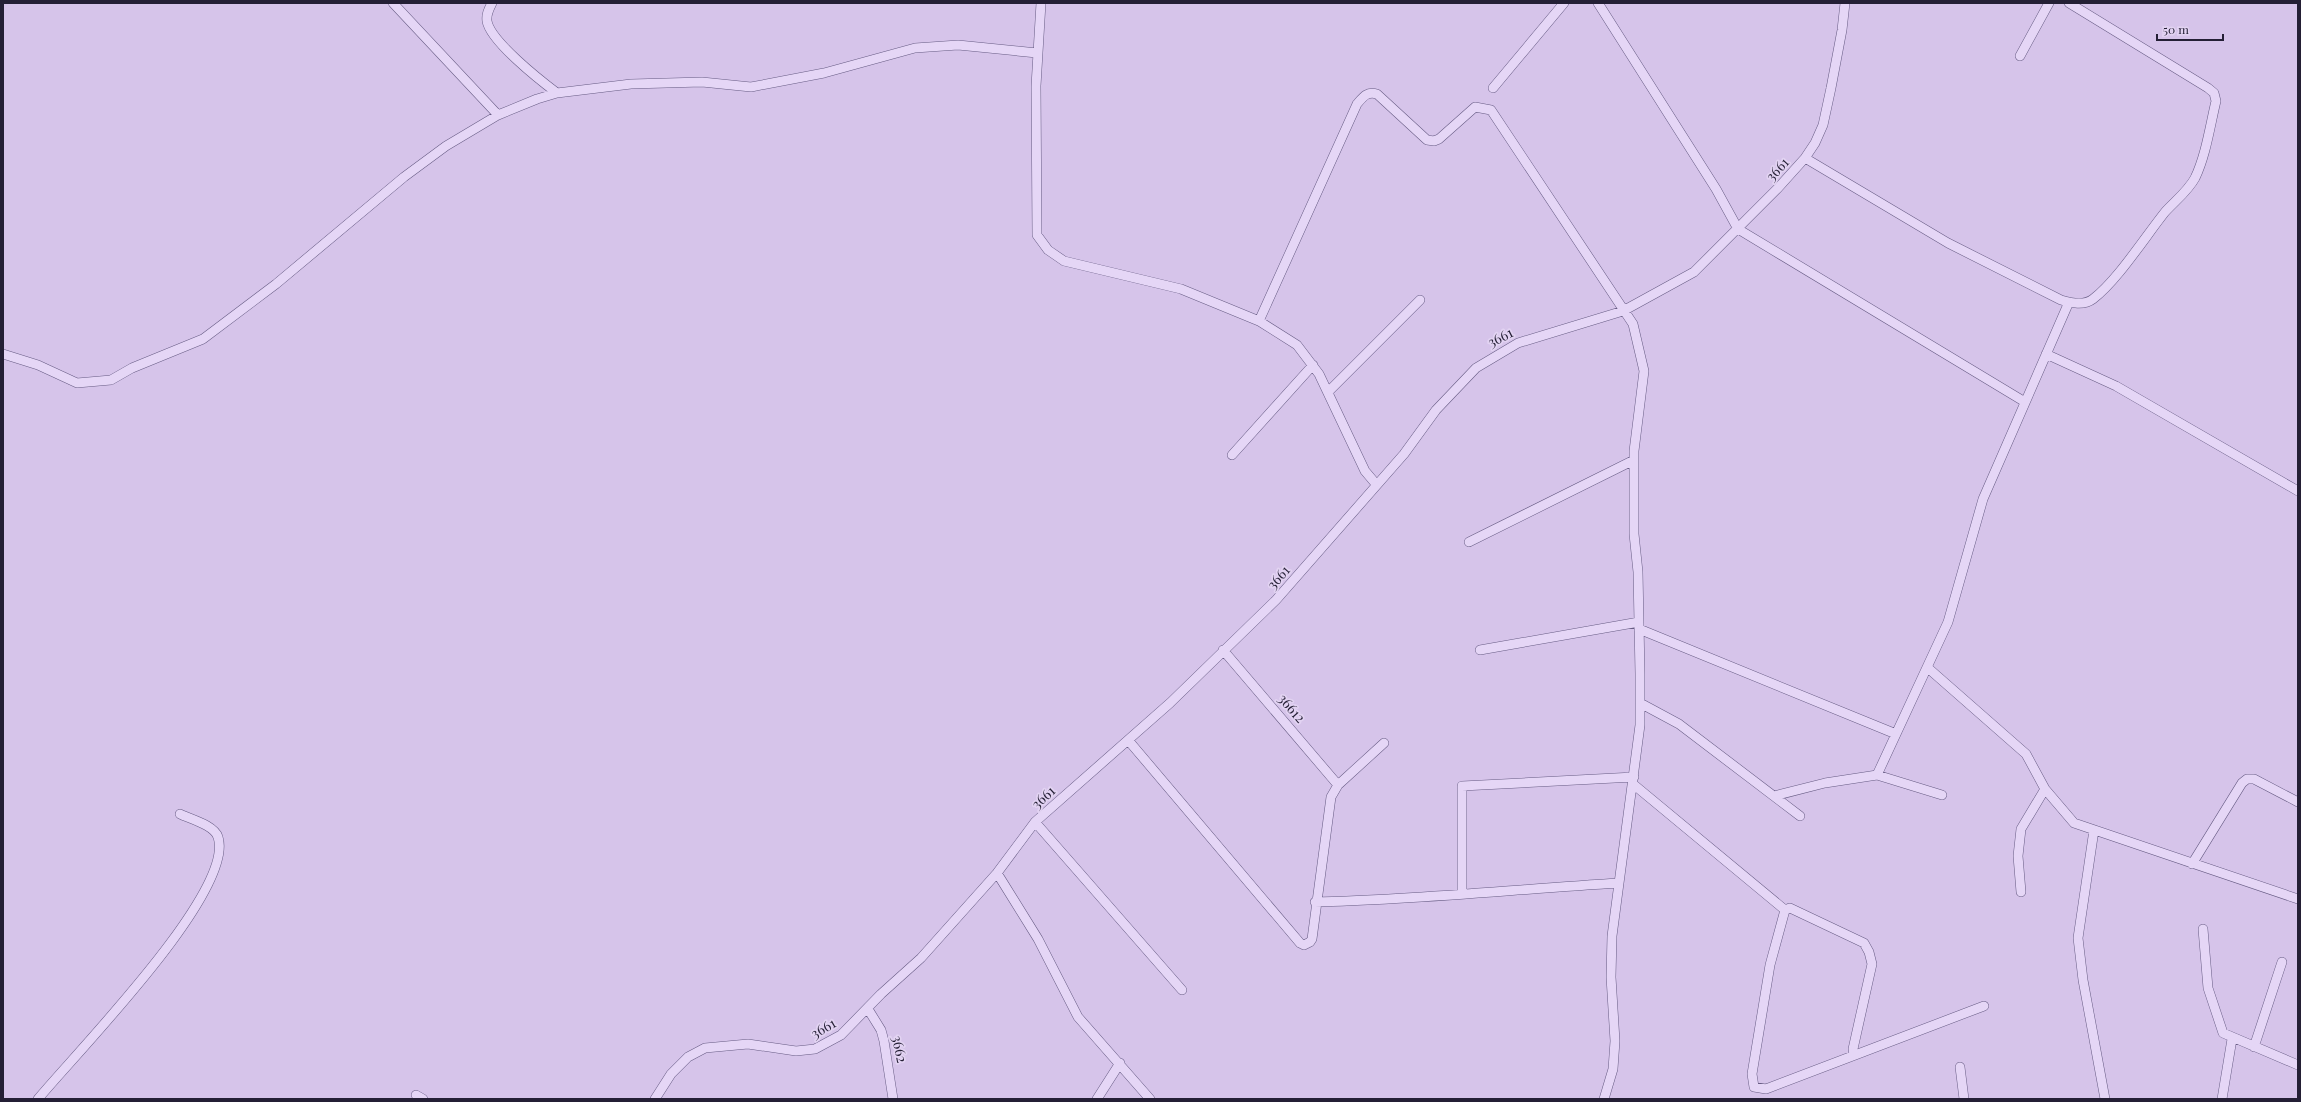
<svg xmlns="http://www.w3.org/2000/svg" width="2301" height="1102" font-family="'Playfair Display',serif">
	<style>
		.lines { fill: none; stroke-linecap: round; stroke-linejoin: round }
		.minor-casing { stroke: #675c84; stroke-width: 10 }
		.minor { stroke: #e5d6f6; stroke-width: 9 }
		.labels { text-anchor: middle; dominant-baseline: central; stroke-width: 3.5; stroke-linejoin: round; paint-order: stroke }
		.street-label { font-size: 14px; fill: #241f35; stroke: #e2d3f2 }
	</style>
	<rect width="100%" height="100%" fill="#d6c4ea"/>
	<g class="lines">
		<defs>
			<path id="minor" d="M393,3l105,112
				M492,3c-3,6 -6,11 -5,18 3,20 54,60 70,72
				M1041,3l-5,83 1,149 11,15 16,11 117,28 78,32 38,24 22,29 46,97 11,13
				M1598,3l118,186 22,40 287,173
				M2020,56l29,-53
				M1493,88l71,-85
				M1805,158l143,85 113,57c10,3 23,6 32,-1 24,-18 52,-62 72,-87 10,-11 23,-21 30,-34 11,-23 15,-52 21,-77l-2,-8 -6,-5 -139,-85
				M1259,321l98,-217c6,-7 10,-13 20,-10l50,46 7,1 5,-2 36,-32 16,3 142,214 11,47 -10,80v83l4,38 2,102v51l-28,211 -1,41 4,64 -2,28 -9,30
				M3,354l35,11 39,18 34,-3 21,-12 71,-29 73,-55 128,-107 42,-31 52,-31 39,-16 20,-6 74,-9 71,-2 49,5 73,-14 91,-25 43,-3 79,8
				M2046,354l70,32 182,105
				M1328,392l92,-92
				M1232,455l81,-90
				M1469,542l165,-82
				M1639,629l257,105
				M1223,650l115,135
				M1480,650l159,-28
				M1928,668l98,86 19,35 29,34 224,76
				M1640,703l39,21 121,92
				M1128,740l172,203 4,2 6,-3 2,-3 19,-142 7,-12 46,-42
				M1877,775l71,-153 35,-123 86,-197
				M1633,784l152,126
				M1774,796l51,-13 52,-8 65,20
				M1035,822l147,168
				M2094,830l-16,108 5,42 22,119
				M2192,864l50,-81 5,-4h7l44,23
				M997,873l41,66 40,78 72,82
				M2021,892l-3,-36 3,-27 24,-40
				M1462,893v-107l172,-9
				M1315,902c102,-2 202,-13 304,-19
				M1785,910l-15,55 -18,109 2,13 12,2 218,-83
				M1785,910l5,-2 74,35 5,9 3,12 -19,85 1,6
				M2203,929l5,59 15,45 75,32
				M868,1009l13,21 3,11 9,58
				M2254,1047l28,-85
				M1960,1067l4,32
				M416,1095l7,4
				M38,1099c36,-44 198,-208 180,-262 -4,-12 -28,-18 -38,-23
				M655,1099l16,-25 17,-17 17,-9 43,-4 48,7 19,-2 26,-14 40,-41 40,-36 76,-85 38,-51 135,-119 106,-103 128,-146 32,-44 40,-42 42,-25 105,-32 71,-39 84,-84 27,-30 10,-15 8,-18 8,-37 11,-58 3,-27
				M1097,1099l23,-36
				M2222,1099l10,-60"/>
		</defs>
		<use href="#minor" class="minor-casing"/>
		<use href="#minor" class="minor"/>
	</g>
	<g class="labels">
		<g class="street-label">
			<text transform="translate(1777 169) rotate(-47)">3661</text>
			<text transform="translate(1500 337) rotate(-27)">3661</text>
			<text transform="translate(1278 577) rotate(-49)">3661</text>
			<text transform="translate(1292 708) rotate(49)">36612</text>
			<text transform="translate(1043 797) rotate(-43)">3661</text>
			<text transform="translate(823 1028) rotate(-30)">3661</text>
			<text transform="translate(900 1049) rotate(78)">3662</text>
		</g>
	</g>
	<rect width="2301" height="1102" fill="none" stroke="#241f35" stroke-width="8"/>
	<path d="M2157 34v6h66v-6" fill="none" stroke="#241f35" stroke-width="2"/>
	<text x="2163" y="34" font-size="12" fill="#241f35" stroke="#e2d3f2" stroke-width="3" paint-order="stroke">50 m</text>
</svg>
